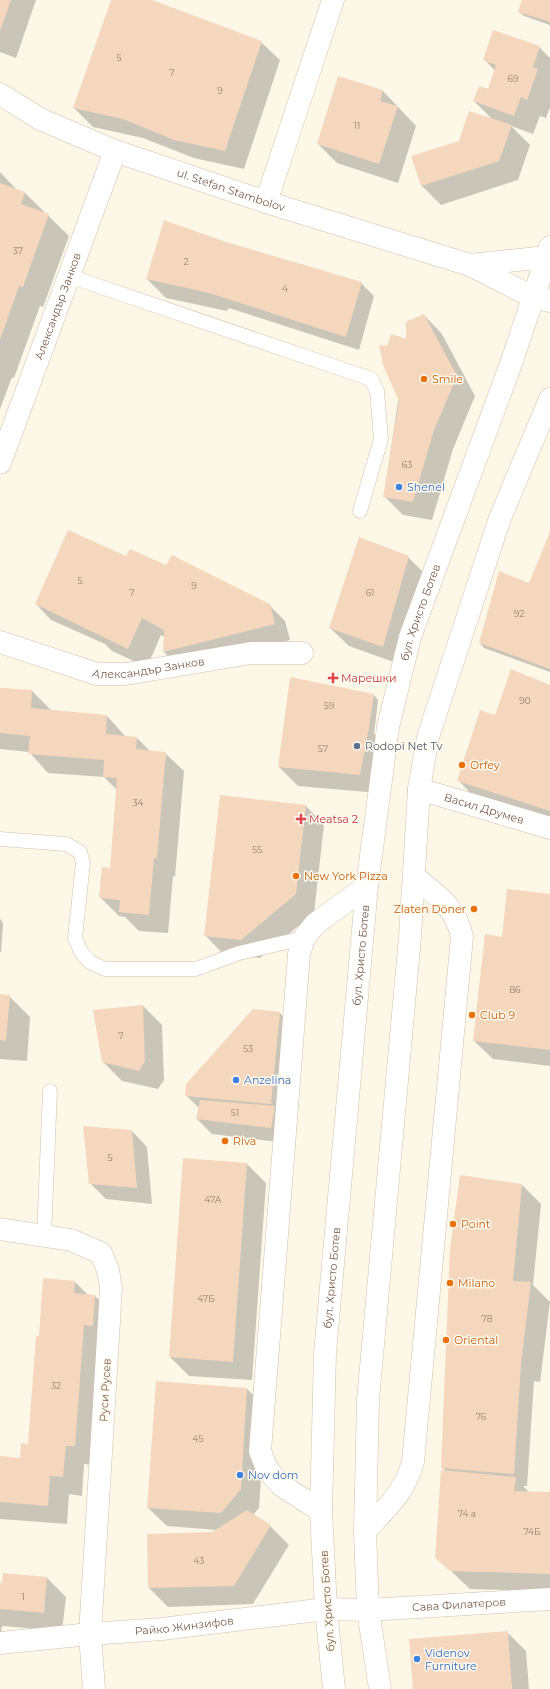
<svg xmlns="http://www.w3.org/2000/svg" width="550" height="1689" font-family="Montserrat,sans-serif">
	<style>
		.shadow { fill: #0003 }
		.building { fill: #f5d7be }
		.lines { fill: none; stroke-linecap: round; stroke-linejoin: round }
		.lane-casing { stroke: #d1bfac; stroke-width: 15 }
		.street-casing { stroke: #d1bfac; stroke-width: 23 }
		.secondary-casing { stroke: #d4c0aa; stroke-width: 23 }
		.lane { stroke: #fff; stroke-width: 14 }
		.street { stroke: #fff; stroke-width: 22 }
		.secondary { stroke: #fff; stroke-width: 22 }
		.food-dot { fill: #e8710a; stroke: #fffaef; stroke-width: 1.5 }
		.shop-dot { fill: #3f7fe0; stroke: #fffaef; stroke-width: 1.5 }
		.health-dot { fill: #e0444e; stroke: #fffaef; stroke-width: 1.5 }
		.service-dot { fill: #5c6f8a; stroke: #fffaef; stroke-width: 1.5 }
		.labels { text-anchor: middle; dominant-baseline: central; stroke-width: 3; stroke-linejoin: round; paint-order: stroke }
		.number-label { font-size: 9px; fill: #997c67 }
		.street-label { font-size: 11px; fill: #7a5e4a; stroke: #fffaef }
		.food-label { font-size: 11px; fill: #c56008; stroke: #fffaef; text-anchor: start }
		.shop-label { font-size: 11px; fill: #366cbe; stroke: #fffaef; text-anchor: start }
		.health-label { font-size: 11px; fill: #be3a42; stroke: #fffaef; text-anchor: start }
		.service-label { font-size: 11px; fill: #4e5e75; stroke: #fffaef; text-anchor: start }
	</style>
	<rect width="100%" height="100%" fill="#fdf7e8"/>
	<path class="shadow" d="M0,0h36l-20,58 -16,-6z
		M113,0h36l112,42 19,18 -36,109 -50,-11 -51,-20 -50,-11 -19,-19z
		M523,0h27v25l-26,-9 -5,-4z
		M539,47l11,11v49l-4,11 -6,-2 -7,18 -22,-8 19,19 -12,35 -77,25 -19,-19 -10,-29 47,-15 34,-22 -19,-19 14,-11 7,-19 -11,-12z
		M339,77l44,14 33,35 -18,57 -61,-20 -19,-19z
		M0,172l18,19 7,2 44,43 -26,71 -3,-1 -26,72 -2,-1 -12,32z
		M147,279l214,4 13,13 -15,54 -130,-42 -2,3 -61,-13z
		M424,315l18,19 33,62 -22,53 -21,71 -29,-5 -19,-19 23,-156z
		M550,535v137l-66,-24 -4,-5 49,-59z
		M126,557l39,9 104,39 16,16 5,19 -111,27 -15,-15 1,-15 -4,-2 -14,32 -35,-16 -7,-7 -54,-24 -15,-16z
		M408,557l19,19 -25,89 -53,-19 -19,-18z
		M550,686v137l-73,-23 -18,-19 37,-65z
		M0,688l32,3 19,19 56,6 19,21 11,1 13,13 15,2 19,18 -9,106 -2,-1 -5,57 -29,-2 -14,-14 -6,-1 -19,-19 11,-28 6,-79 -13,-13 -56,-4 -19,-21 -29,-3z
		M374,695l4,5 -4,34 14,14 -10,45 -80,-7 -19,-19z
		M306,806l18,19 -10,88 -54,45 -37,-4 -18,-19z
		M550,895v171l-57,-7 -19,-18 29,-103z
		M0,919l3,4 -2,29h-1z
		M0,995l9,1 21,21 -3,44 -27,-2z
		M143,1006l19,19 2,55 -6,9 -36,-8 -19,-19z
		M280,1013l12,13 -6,117 -74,-9 -15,-15 2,-11 -13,-13z
		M132,1131l15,16 5,57 -46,-5 -16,-16z
		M184,1159l63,5 19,19 -14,197 -63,-4 -19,-19z
		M522,1185l19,19 -8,81 17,17 -10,80 -6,-1 -7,105h-4l7,7h20v98l-80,-2 -33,-31 9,-87 -4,-3z
		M75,1282l13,13 7,1 19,18 -21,151 -9,-1 -2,32 -13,-2 -2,30 -67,-5v-62l21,2 8,-14 11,-108z
		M247,1389l19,18 -7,101 -6,7 17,11 19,19 -36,59 -85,3 -19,-19 68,-58 -50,-4 -19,-18z
		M47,1578l19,19 -4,34 -60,-5 -2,12v-54z
		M507,1632l19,19 3,38h-115z"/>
	<path class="building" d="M0,0h11l-11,31z
		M111,0h41l110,41 -37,110 -51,-11 -51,-21 -50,-11z
		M522,0h28v22l-32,-10z
		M493,30l47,16 -7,21 5,2 -11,31 -6,-3 -7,19 -41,-15 6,-15 9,3 8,-24 -13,-5z
		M338,76l45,14 -3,11 18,5 -19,58 -62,-20z
		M469,111l43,14 -13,36 -78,25 -10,-30 48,-15z
		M0,183l25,9 -4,12 28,10 -26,73 -4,-1 -19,54z
		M164,220l62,22 136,40 -16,55 -137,-44 -63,-14z
		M424,314l33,62 -23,54 -21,72 -30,-5 16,-96 -16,-36 -4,-20 8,1 4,-12 15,5v-17z
		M68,530l58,26 4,-7 36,16 6,-10 98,49 5,20 -112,28 1,-22 -22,-12 -14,31 -93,-45z
		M550,532v137l-71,-26 20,-72 30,12z
		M359,537l50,19 -26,91 -54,-19z
		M511,669l39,16v126l-93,-30 23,-71 15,5z
		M290,677l84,17 -5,34 -9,47 -82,-8z
		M0,688l32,2 -1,18 76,7 -1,19 31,3 -1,12 30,3 -9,106h-3l-5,57 -30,-3 1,-12 -21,-2 3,-31 8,1 7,-90 -14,-1 1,-17 -76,-6 2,-18 -30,-3z
		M220,795l86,10 -10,89 -55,46 -37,-4z
		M507,889l43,5v156l-77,-9 12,-107 17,3z
		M0,994l10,1 -4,46 -6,-1z
		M143,1005l2,56 -6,10 -37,-9 -9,-52z
		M253,1009l27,3 -9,92 -86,-8 1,-12z
		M200,1100l75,6 -4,22 -75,-9z
		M83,1126l49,4 5,58 -48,-4z
		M183,1158l64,5 -14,199 -64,-5z
		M460,1175l62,9 -9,97 18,1 -10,82 -7,110 -73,-6 9,-219z
		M43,1278l32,3 -1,12 21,2 -2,31 -9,-1 -9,121h-9l-3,31 -13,-1 -2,30 -48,-4v-46l20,2 1,-15 7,1 8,-108h3z
		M156,1381l91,7 -6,101 -20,24 -74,-5z
		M441,1470l75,7 -2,14 36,1v82l-100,-3 -15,-13z
		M247,1510l24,15 -37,61 -86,2 -1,-54 65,-2z
		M3,1573l44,4 -3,36 -44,-4v-26h2z
		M508,1631l4,58h-99l-4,-50z"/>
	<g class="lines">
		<defs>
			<path id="lane" d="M69,276l302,103 6,12 4,48 -21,72
				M0,839l66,5 14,8 3,11 -8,75 6,14 9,10 15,7h91l43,-16 65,-15
				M44,1236l6,-145"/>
			<g id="street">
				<path id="s1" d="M0,94l40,25 75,32 151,51 204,63 63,32"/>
				<path d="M266,202l67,-202"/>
				<path d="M470,265l77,-8"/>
				<path id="s2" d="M0,463l115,-312"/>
				<path id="s3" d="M0,642l97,32h29l125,-21h51"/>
				<path id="s4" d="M419,789l131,39"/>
				<path d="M0,1229l71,11 30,13 7,17 3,18 -21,346 4,55"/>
				<path d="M321,1511l-40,-26 -14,-16 -7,-18 39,-497 5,-16 11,-14 52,-38"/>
				<path d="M365,1531c21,-23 39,-37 48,-69l49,-525c-7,-32 -24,-40 -47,-60"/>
				<path id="s5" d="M0,1643l90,-9 72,-5 164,-20 42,1 182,-11"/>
			</g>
			<g id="secondary">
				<path d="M533,297l17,4"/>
				<path id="s6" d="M334,1689l-8,-80 -5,-98 4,-158 42,-467 21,-159 22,-90 102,-276 38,-114"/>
				<path d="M380,1689l-12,-79 -3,-79 3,-131 42,-463 9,-148 9,-52 72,-219 50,-119"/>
			</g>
		</defs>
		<use href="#lane" class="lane-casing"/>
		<use href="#street" class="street-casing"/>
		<use href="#secondary" class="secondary-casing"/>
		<use href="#lane" class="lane"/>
		<use href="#street" class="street"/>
		<use href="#secondary" class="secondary"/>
	</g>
	<g class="food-dot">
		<circle cx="424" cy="379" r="4"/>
		<circle cx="462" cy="765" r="4"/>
		<circle cx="296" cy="876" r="4"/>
		<circle cx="474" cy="909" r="4"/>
		<circle cx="472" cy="1015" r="4"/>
		<circle cx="225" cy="1141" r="4"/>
		<circle cx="453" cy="1224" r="4"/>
		<circle cx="450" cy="1283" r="4"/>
		<circle cx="446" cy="1340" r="4"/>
	</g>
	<g class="shop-dot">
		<circle cx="399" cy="487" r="4"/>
		<circle cx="236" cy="1080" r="4"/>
		<circle cx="240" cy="1475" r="4"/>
		<circle cx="417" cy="1659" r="4"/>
	</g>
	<g class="health-dot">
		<path d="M331 672h4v4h4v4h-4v4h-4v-4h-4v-4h4z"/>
		<path d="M299 813h4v4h4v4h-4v4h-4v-4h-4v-4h4z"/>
	</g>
	<circle class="service-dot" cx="357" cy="746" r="4"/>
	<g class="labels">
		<g class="number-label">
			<text x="119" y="57">5</text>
			<text x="172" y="72">7</text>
			<text x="513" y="78">69</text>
			<text x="220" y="90">9</text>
			<text x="357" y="125">11</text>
			<text x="18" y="250">37</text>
			<text x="186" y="261">2</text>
			<text x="285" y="288">4</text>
			<text x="407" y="464">63</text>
			<text x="80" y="580">5</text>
			<text x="194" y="585">9</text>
			<text x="132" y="592">7</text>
			<text x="370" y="592">61</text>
			<text x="519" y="613">92</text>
			<text x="525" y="700">90</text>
			<text x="329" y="705">59</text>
			<text x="323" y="748">57</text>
			<text x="138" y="802">34</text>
			<text x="257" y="849">55</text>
			<text x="515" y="989">86</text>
			<text x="121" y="1035">7</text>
			<text x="248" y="1048">53</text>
			<text x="235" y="1112">51</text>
			<text x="110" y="1157">5</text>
			<text x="213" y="1199">47А</text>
			<text x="206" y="1298">47Б</text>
			<text x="487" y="1318">78</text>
			<text x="56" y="1385">32</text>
			<text x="481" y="1416">76</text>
			<text x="198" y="1438">45</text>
			<text x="467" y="1513">74 a</text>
			<text x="532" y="1531">74Б</text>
			<text x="199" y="1560">43</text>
			<text x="23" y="1596">1</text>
		</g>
		<g class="street-label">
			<text stroke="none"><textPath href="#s1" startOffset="251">ul. Stefan Stambolov</textPath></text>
			<text stroke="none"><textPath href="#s2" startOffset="167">Александър Занков</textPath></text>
			<text stroke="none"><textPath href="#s6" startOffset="1085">бул. Христо Ботев</textPath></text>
			<text stroke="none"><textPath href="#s3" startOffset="154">Александър Занков</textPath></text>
			<text stroke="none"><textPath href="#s4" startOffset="68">Васил Друмев</textPath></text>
			<text stroke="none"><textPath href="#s6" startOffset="736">бул. Христо Ботев</textPath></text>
			<text stroke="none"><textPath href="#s6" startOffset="412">бул. Христо Ботев</textPath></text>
			<text transform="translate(105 1390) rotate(-87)">Руси Русев</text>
			<text transform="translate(327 1601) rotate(-94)">бул. Христо Ботев</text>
			<text stroke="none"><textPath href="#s5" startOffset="461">Сава Филатеров</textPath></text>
			<text stroke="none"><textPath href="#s5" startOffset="185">Райко Жинзифов</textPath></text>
		</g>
		<g class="food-label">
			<text x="432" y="379">Smile</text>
			<text x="470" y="765">Orfey</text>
			<text x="304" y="876">New York Pizza</text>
			<text x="466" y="909" text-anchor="end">Zlaten Döner</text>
			<text x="480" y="1015">Club 9</text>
			<text x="233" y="1141">Riva</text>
			<text x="461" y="1224">Point</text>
			<text x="458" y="1283">Milano</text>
			<text x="454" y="1340">Oriental</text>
		</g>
		<g class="shop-label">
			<text x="407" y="487">Shenel</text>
			<text x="244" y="1080">Anzelina</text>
			<text x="248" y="1475">Nov dom</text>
			<text x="425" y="1653">Videnov<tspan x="425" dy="13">Furniture</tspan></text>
		</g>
		<g class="health-label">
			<text x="341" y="678">Марешки</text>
			<text x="309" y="819">Meatsa 2</text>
		</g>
		<g class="service-label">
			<text x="365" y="746">Rodopi Net Tv</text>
		</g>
	</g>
</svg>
